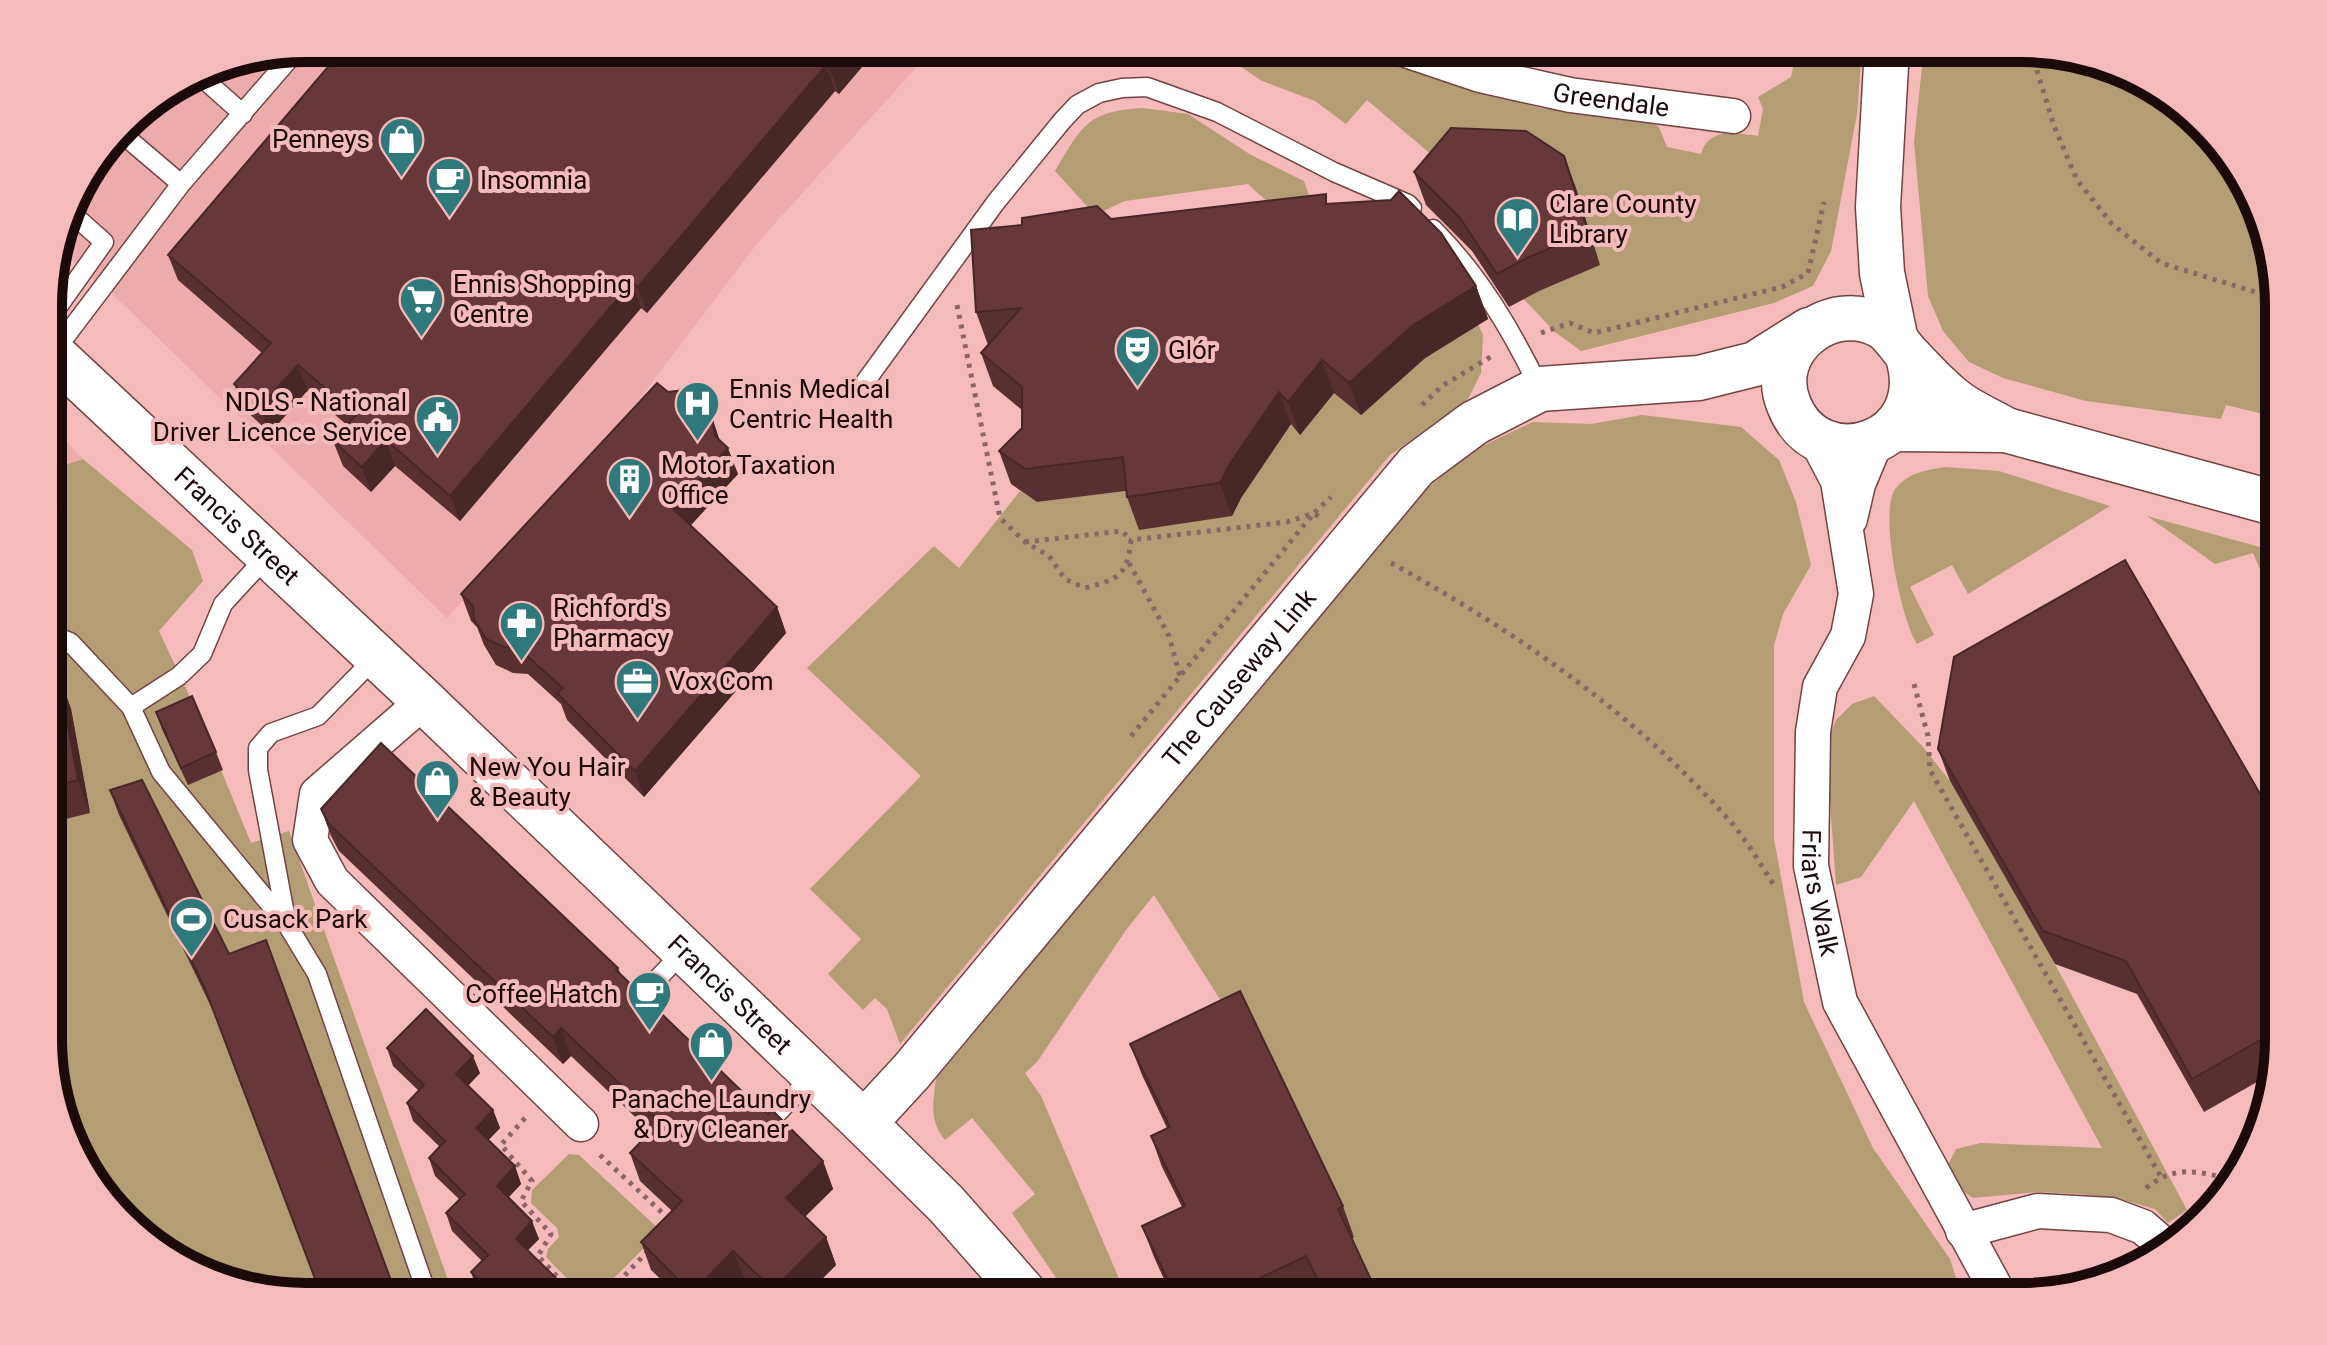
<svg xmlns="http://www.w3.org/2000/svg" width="2327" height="1345" font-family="Roboto,sans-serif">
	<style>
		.built { fill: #ecacab }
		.green { fill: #b49c75 }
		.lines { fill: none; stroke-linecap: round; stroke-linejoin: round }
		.lane-casing { stroke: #734343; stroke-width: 21 }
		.street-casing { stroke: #734343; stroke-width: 37 }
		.secondary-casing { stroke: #734343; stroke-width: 47 }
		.path { stroke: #8c6565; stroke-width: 5; stroke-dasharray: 4 6; stroke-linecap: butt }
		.lane { stroke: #fff; stroke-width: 18 }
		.street { stroke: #fff; stroke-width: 34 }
		.secondary { stroke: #fff; stroke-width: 44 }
		.wall { fill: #593031 }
		.shaded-wall { fill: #482728 }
		.building { fill: #673839; stroke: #482728; stroke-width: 2 }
		.labels { text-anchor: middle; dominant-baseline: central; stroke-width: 8; stroke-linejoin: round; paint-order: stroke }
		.street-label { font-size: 26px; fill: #1c0909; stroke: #f4bbba }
		.poi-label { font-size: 26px; fill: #1c0909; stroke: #f4bbba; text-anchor: start }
		.rim { fill: none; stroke: #1c0909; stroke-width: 10 }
	</style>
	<rect width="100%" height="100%" fill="#f4bbba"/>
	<path class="built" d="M306,48h628l-174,192 -151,199 -162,179 -322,-312 -67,-58 17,-56 61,-80 72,-45z
		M50,424l33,35 -33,11z"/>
	<path class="green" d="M1213,48h147l46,20 134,40 60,8 41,1 18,10 8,20 34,7c8,-27 34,-21 57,-18l5,-27 -5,-12 33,-20 6,-29h65l-5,66 -26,137 -18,35 -39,17 -193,48 -26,-19 -57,-60 -6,-66 -125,-106 -21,24 -31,-23 -53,-20z
		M1924,48h97l129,35 94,94 34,112v144l-18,-5 3,-14 -37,-9 -5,14 -135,-18 -83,-23 -34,-16 -26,-31 -15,-35 -14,-154z
		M1143,108l45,6 63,41 53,26 6,17 -40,6 -22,-20 -123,17 -30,14 -40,-44c27,-45 32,-60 88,-63z
		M1468,302l15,33 -2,38 -13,26 -78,56 -490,589 -13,-35 -12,-11 -12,12 -35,-36 33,-35 -51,-50 111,-113 -114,-108 127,-122 25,22 61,-77 17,11 98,-12 97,26 9,-18 50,-74 49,-38z
		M1642,415l99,12 38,33 17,42 15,63 -28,49 -9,31v194l30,163 69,146 77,111 12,37 -586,1 -27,-57 5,-3 -116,-209 -84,-133 -28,35 -89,132 -12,11 16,23 79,185 -34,16h-17l-57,-84 23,-19 -63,-76 -27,22c-16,-19 -12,-37 -9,-61l483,-584 55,-45 59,-28 58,2z
		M83,459l109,91 11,31 -44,50 39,83 53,129 38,-12 165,466h-148l-129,-35 -86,-80 -41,-110v-602z
		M1946,467l53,4 111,35 -142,88 -16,-29 -42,22 24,48 -17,9c-16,-24 -39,-135 -21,-156 13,-16 31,-18 50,-21z
		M2147,516l131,36v19l-16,3 -9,-21 -38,11z
		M1874,696l49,51 27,34 105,183 132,246 -19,13 -13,-14 -39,-11 -36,-4 -42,-2 -65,6 -12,-8 -15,-21 10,-20 25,-6 121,5 -188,-347 -53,76 -25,8 -10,-140 10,-25 16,-16z
		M569,1154l10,1 82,76 -66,66h-15v-5l-34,-35 2,-8 11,-12 -2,-9 -26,-25 1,-13z"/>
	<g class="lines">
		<defs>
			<path id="lane" d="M198,74l45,40
				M120,132l61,52
				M1433,229c46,46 79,102 107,160
				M50,318l54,-76 -35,-31
				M53,353l128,-169 116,-134
				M860,389l136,-187 66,-81 15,-16 22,-12 23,-5 25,-1 70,25 117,60 74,32 4,4
				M50,634l20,8 61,65 30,65 127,154 29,48 111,323
				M131,707l48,-31 23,-22 21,-50 45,-49
				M287,925l-29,-155v-22l13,-15 47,-17 59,-60
				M641,996l43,-45
				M771,1120l42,-45"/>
			<g id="street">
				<path id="s1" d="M1400,48l80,27 90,20 163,21"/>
				<path id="s2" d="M1815,437l23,44 18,113 -8,42 -28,51 -7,45 -2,134 29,136 156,287v7"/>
				<path d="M1850,519l8,-35 18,-43"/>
				<path d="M424,701l-107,93 -7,46 22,41 249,243"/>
				<path d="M1963,1231l75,-20 73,4 32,12 23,20"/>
			</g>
			<g id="secondary">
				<path d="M1887,48l-9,159 4,66 13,63"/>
				<path id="s3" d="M50,351l374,350 440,422 83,82 81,92"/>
				<path d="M1907,354c30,91 -88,127 -118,51 -23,-55 41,-107 92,-79 13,8 18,20 29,31 13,14 28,30 43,42 16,13 36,21 53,31"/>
				<path d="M1894,429l112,1 272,74"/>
				<path id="s4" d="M864,1123l47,-51 505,-606 58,-43 66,-34 159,-11 56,-14 54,-34"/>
			</g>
		</defs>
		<use href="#lane" class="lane-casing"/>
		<use href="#street" class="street-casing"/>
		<use href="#secondary" class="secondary-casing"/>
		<path class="path" d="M2031,51l23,75 23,54 35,44 49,39 117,36
			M957,305l43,213 25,24 24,14 16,23 20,9c33,-9 42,-11 46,-48l156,-18 27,-9 17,-16
			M1541,333l29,-10 24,10 188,-46 26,-14 16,-71
			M1422,405l20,-19 50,-30
			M1025,542l97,-11 9,9
			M1129,563l40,73 11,40
			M1391,563c124,68 243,150 338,257 17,19 31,44 45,65
			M1914,684l14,52 2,34 231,407
			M1131,736l183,-223 5,4
			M2268,1090l-2,-3 4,-3
			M525,1118l-24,27 31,36 -11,20 30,33 -13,22 38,41
			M600,1155l69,64
			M2146,1188c27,-21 44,-18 76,-11l25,-17
			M2115,1273l11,-10
			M604,1297l44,-46"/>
		<use href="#lane" class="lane"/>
		<use href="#street" class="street"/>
		<use href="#secondary" class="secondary"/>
	</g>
	<path class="wall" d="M878,48l-39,46 -4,-3 -188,222 -6,-5 -181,213 -65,-55 -24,26 -28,-26 -10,-25 14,-16 -40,-34 -37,42 -26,-24 -10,-25 28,-31 -84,-73 -10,-25 325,-201z
		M1708,48h76l-2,11z
		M1564,156l36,109 -61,26 -30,16 -37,-56 -46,-46 -12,-33z
		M1330,203l146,83 12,33 -63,39 -64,57 -27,-22 -34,42 -9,-11 -50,74 -9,18 -93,14 -12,-33 -1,-6 -89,11 -26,-18 -12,-33 23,-23v-18l-29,-24 -12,-33 7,-8 -12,-33 46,-87z
		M720,441l18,33 -48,51 87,82 9,26 -142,164 -77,-77 -6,-16 -33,-30 -15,-1 -17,-8 -12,-20 -7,-18 -6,-6 -10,-27z
		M59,676l12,33 19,104 -40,10v-144z
		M156,712l60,40 7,18 -35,15 -26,-56z
		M1938,749l340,76v230l-5,18 -69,39 -67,-118 -82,-30 -105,-183z
		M110,790l287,507 -182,-282 -96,-200z
		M321,809l297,159 3,7 131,126 71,60 10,28 -28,28 21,20 10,28 -32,32h-42l-18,-18 -18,18h-47l-28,-27 -10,-28 31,-31 -32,-30 -10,-28 21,-21 -80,-76 -8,8 -224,-213 -8,-15z
		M1130,1044l213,162 11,31 -2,2 27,58h-57l-5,-10 -21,10h-124l-18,-40 -12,-31 40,-19 -20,-40 -11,-31 16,-8 -25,-53z
		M387,1048l93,25 -12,13 25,24 7,18 -12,12 27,26 6,18 -13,14 31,41 -11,11 30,30 6,17h-79l-8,-7 -6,-18 11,-11 -30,-30 -6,-18 14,-13 -25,-24 -6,-18 11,-11 -27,-26 -6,-18 12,-12 -26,-25z"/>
	<path class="shaded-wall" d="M848,48h30l-39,46 -9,-25z
		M1778,48h6l-2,11z
		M826,65l9,26 -188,222 -9,-26z
		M1564,156l12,32 24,77 -12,-33z
		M632,282l9,26 -181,213 -10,-25z
		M1476,286l12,33 -63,39 -64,57 -12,-32 64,-58z
		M1322,360l12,33 -34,42 -12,-33z
		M298,365l9,26 -37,42 -10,-26z
		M1279,392l12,32 -50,74 -9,18 -12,-33 9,-18z
		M712,417l9,27 7,4 10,26 -56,61 -10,-27z
		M386,440l9,26 -24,26 -9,-25z
		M777,607l9,26 -142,164 -9,-26z
		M59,676l12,33 19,104 -12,-33z
		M561,1028l10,28 -8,8 -10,-27z
		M473,1056l7,17 -18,18 -6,-17z
		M493,1110l7,18 -17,18 -7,-18z
		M823,1161l10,28 -37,36 -10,-27z
		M515,1166l6,18 -18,19 -6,-17z
		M532,1221l7,18 -17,17 -6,-17z
		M826,1237l10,28 -32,32h-29l-2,-7z
		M733,1251l11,28 -18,18h-32l-2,-4z
		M558,1280l6,17h-23z"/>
	<path class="building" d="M344,48h142l7,6 6,-6h349l-18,21 -4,-4 -188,222 -6,-5 -182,214 -64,-56 -24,27 -29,-26 23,-26 -58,-50 -38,42 -26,-23 37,-41 -103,-88z
		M1451,128l75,3 38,25 24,76 -61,26 -30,16 -37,-56 -46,-46z
		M1399,191l42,42 35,53 -63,39 -64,58 -27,-23 -34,42 -9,-10 -50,73 -9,18 -93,14 -4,-40 -98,12 -26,-18 23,-23v-41l-41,-34 40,-45 -45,4 -5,-82 51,-5v-7l75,-12 14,13 215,-25v10l65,-4z
		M657,383l11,9 16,-2 18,10 10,17 3,19 13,12 -56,60 105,99 -142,164 -78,-78 6,-5 -45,-40 -14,-1 -18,-8 -12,-20 -1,-13 -12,-12z
		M2125,560l153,265v205l-86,49 -66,-118 -83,-30 -105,-182 16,-92z
		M59,676l19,104 -28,8v-109z
		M192,696l24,56 -35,16 -25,-56z
		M381,743l237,225 -2,2 136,131 16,13 4,-4 51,51 -37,37 40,39 -53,53 -40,-39 -41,42 -51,-51 41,-41 -52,-48 30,-31 -99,-94 -8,9 -224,-213 -8,-15z
		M142,780l87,174 37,-14 131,357h-75l-116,-306 -96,-201z
		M1240,991l103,215 -5,3 41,88h-53l-20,-41 -86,41h-44l-34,-71 43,-20 -34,-70 19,-9 -40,-83z
		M426,1009l47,47 -17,18 37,36 -17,18 39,38 -18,20 35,35 -16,18 42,41 -17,17h-45l-25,-25 17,-17 -42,-42 19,-19 -36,-36 16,-17 -38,-38 17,-18 -37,-37z
		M1435,1284l6,13h-31z"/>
	<defs>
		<symbol id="shop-pin" viewBox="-11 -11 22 30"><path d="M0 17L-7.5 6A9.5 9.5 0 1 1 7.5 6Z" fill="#2f787c" stroke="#f4bbba"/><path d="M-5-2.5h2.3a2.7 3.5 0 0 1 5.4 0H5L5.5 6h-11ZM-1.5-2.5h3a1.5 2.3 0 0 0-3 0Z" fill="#fff"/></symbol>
		<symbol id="cafe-pin" viewBox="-11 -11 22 30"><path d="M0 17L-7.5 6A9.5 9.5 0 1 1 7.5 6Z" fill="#2f787c" stroke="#f4bbba"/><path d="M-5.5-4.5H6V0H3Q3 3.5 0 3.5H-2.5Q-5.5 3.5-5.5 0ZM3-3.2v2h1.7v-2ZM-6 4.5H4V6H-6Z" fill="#fff"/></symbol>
		<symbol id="library-pin" viewBox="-11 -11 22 30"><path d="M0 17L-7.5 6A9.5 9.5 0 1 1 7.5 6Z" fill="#2f787c" stroke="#f4bbba"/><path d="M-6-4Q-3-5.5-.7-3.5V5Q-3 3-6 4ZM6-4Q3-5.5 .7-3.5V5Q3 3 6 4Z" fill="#fff"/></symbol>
		<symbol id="supermarket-pin" viewBox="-11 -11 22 30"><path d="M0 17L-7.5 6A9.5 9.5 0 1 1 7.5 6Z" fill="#2f787c" stroke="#f4bbba"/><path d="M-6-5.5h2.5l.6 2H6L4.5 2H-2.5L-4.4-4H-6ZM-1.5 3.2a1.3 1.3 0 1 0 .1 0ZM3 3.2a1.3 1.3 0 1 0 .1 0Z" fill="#fff"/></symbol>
		<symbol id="theatre-pin" viewBox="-11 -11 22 30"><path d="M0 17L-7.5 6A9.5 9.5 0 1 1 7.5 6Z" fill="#2f787c" stroke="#f4bbba"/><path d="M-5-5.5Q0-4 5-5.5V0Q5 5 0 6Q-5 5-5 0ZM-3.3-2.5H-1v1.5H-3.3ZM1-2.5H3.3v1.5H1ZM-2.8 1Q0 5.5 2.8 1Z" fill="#fff"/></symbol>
		<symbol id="hospital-pin" viewBox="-11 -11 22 30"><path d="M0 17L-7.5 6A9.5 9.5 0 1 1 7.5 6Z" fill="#2f787c" stroke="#f4bbba"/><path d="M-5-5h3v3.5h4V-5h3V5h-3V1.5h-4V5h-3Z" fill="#fff"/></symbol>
		<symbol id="civic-pin" viewBox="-11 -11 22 30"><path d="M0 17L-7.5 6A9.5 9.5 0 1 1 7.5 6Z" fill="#2f787c" stroke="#f4bbba"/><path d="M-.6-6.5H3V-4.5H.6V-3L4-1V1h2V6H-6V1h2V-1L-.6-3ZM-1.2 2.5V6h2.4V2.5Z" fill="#fff"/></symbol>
		<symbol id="building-pin" viewBox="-11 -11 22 30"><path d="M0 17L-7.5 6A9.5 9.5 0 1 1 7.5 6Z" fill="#2f787c" stroke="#f4bbba"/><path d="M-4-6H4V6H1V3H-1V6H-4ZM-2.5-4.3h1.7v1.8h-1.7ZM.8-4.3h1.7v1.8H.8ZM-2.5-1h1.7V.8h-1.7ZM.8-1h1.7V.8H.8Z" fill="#fff"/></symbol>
		<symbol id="pharmacy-pin" viewBox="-11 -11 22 30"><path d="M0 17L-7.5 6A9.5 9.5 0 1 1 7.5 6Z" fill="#2f787c" stroke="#f4bbba"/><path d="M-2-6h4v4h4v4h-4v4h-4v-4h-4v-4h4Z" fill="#fff"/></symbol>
		<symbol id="office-pin" viewBox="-11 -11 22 30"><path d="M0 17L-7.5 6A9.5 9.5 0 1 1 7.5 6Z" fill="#2f787c" stroke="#f4bbba"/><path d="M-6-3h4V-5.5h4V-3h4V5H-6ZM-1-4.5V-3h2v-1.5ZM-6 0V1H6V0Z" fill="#fff"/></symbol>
		<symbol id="stadium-pin" viewBox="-11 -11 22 30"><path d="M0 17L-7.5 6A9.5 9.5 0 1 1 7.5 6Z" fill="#2f787c" stroke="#f4bbba"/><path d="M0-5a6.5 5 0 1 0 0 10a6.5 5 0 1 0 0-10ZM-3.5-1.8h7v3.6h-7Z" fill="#fff"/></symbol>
	</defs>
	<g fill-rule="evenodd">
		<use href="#shop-pin" x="376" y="114" width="51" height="69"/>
		<use href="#cafe-pin" x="424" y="154" width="51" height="69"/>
		<use href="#library-pin" x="1492" y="194" width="51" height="69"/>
		<use href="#supermarket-pin" x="396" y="274" width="51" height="69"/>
		<use href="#theatre-pin" x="1112" y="324" width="51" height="69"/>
		<use href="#hospital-pin" x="672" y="378" width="51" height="69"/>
		<use href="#civic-pin" x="412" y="392" width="51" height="69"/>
		<use href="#building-pin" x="604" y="454" width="51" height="69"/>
		<use href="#pharmacy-pin" x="496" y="598" width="51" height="69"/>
		<use href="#office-pin" x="612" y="656" width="51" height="69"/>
		<use href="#shop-pin" x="412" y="756" width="51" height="69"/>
		<use href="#stadium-pin" x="166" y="894" width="51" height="69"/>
		<use href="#cafe-pin" x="624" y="968" width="51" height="69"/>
		<use href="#shop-pin" x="686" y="1018" width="51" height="69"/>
	</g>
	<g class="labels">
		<g class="street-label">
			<text stroke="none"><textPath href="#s1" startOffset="218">Greendale</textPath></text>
			<text stroke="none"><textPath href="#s3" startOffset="256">Francis Street</textPath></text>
			<text stroke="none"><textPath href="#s4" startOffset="582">The Causeway Link</textPath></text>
			<text stroke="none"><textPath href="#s2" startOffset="472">Friars Walk</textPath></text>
			<text stroke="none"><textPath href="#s3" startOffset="936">Francis Street</textPath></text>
		</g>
		<g class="poi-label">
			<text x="370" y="139" text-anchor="end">Penneys</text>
			<text x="480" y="180">Insomnia</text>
			<text x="1549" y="204">Clare County<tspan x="1549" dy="30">Library</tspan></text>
			<text x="453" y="284">Ennis Shopping<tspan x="453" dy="30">Centre</tspan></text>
			<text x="1168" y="350">Glór</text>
			<text x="729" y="389">Ennis Medical<tspan x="729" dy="30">Centric Health</tspan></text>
			<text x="407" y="402" text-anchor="end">NDLS - National<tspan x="407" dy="30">Driver Licence Service</tspan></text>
			<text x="661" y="465">Motor Taxation<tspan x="661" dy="30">Office</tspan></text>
			<text x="553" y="608">Richford's<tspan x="553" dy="30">Pharmacy</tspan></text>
			<text x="669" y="681">Vox Com</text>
			<text x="469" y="767">New You Hair<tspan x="469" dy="30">&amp; Beauty</tspan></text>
			<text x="223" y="919">Cusack Park</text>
			<text x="618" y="994" text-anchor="end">Coffee Hatch</text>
			<text x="711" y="1099" text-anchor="middle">Panache Laundry<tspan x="711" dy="30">&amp; Dry Cleaner</tspan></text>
		</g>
	</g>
	<path d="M0 0H2327V1345H0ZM306 62H2021A244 244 0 0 1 2265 306V1039A244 244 0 0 1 2021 1283H306A244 244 0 0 1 62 1039V306A244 244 0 0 1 306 62Z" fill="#f4bbba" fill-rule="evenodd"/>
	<path class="rim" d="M306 62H2021A244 244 0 0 1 2265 306V1039A244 244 0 0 1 2021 1283H306A244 244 0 0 1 62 1039V306A244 244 0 0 1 306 62Z"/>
</svg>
